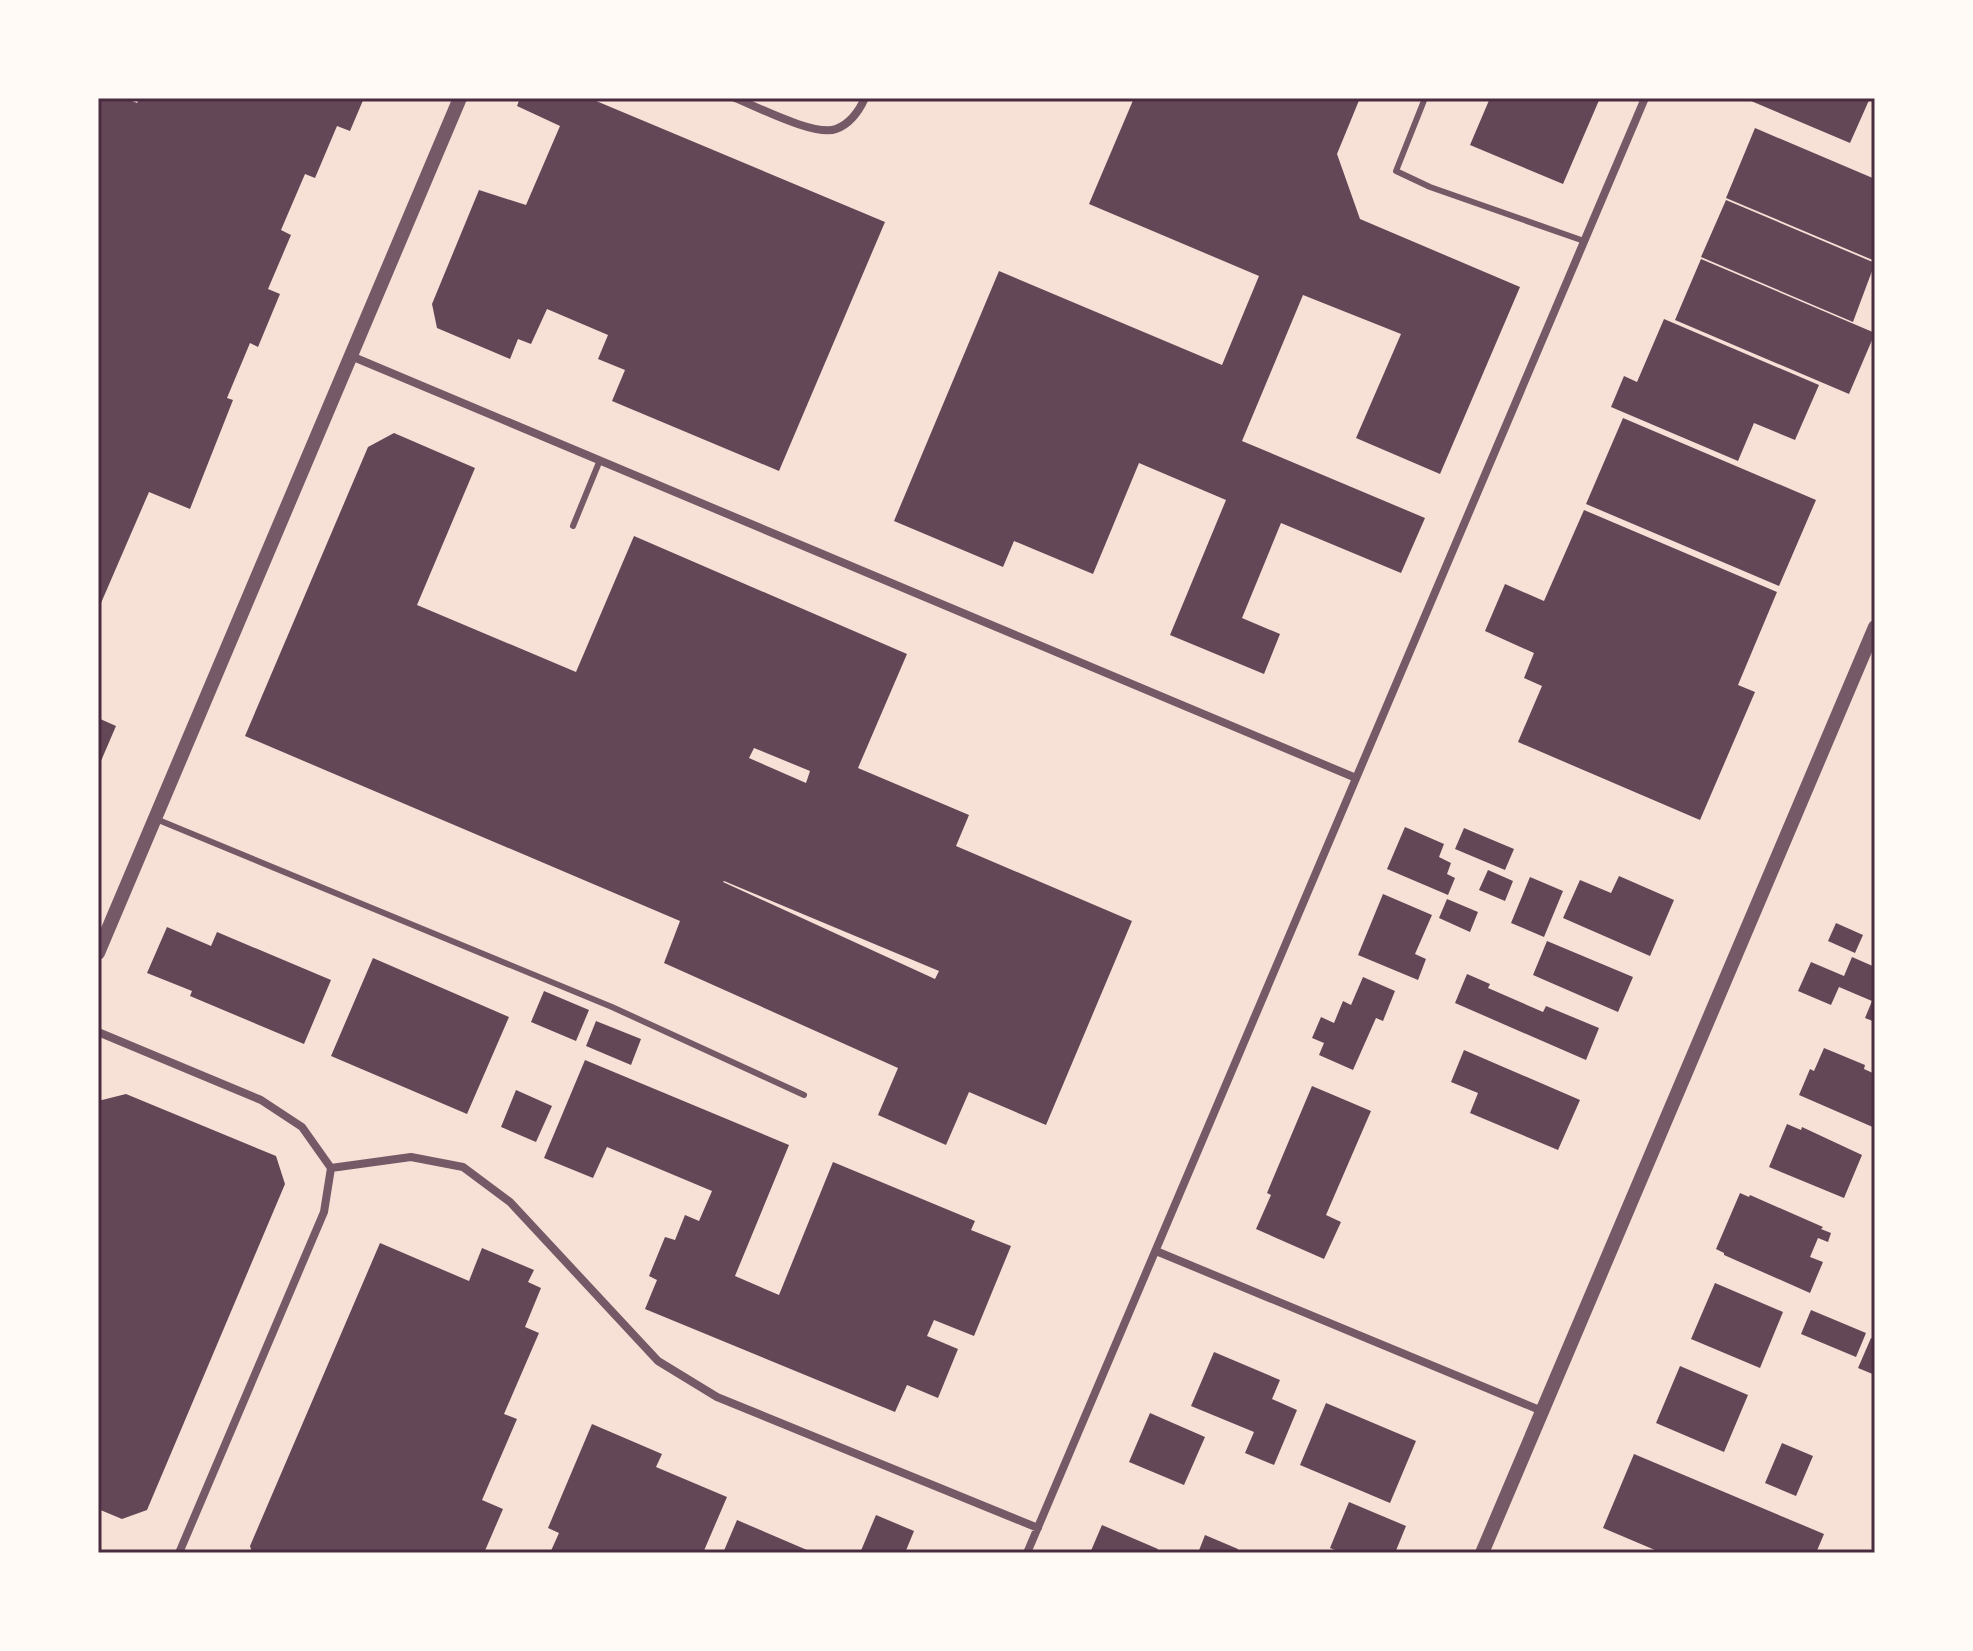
<svg xmlns="http://www.w3.org/2000/svg" width="1973" height="1651" font-family="Overpass,sans-serif">
	<style>
		.building { fill: #644757; fill-rule: evenodd }
		.lines { fill: none; stroke-linecap: round; stroke-linejoin: round }
		.service { stroke: #755966; stroke-width: 6 }
		.minor { stroke: #755966; stroke-width: 8 }
		.tertiary { stroke: #755966; stroke-width: 14 }
		.neatline { fill: none; stroke: #4a2c40; stroke-width: 3 }
	</style>
	<rect width="100%" height="100%" fill="#f7e1d7"/>
	<path class="building" d="M98,98h27l12,5 3,-5h224l-14,33 -13,-5 -22,52 -10,-4 -24,56 10,5 -23,54 12,5 -22,53 -8,-4 -23,55 6,2 -43,109 -41,-17 -51,118z
		M520,98h69l296,124 -106,249 -167,-70 13,-31 -27,-11 10,-24 -61,-26 -16,35 -13,-5 -8,20 -73,-31 -5,-24 47,-114 47,15 34,-79 -43,-20z
		M1134,98h226l-23,56 23,65 160,68 -80,187 -84,-36 45,-104 -98,-39 -61,146 183,77 -24,55 -120,-50 -39,95 38,16 -16,40 -94,-39 56,-135 -87,-37 -46,111 -79,-33 -11,26 -109,-46 105,-250 223,94 37,-89 -170,-72z
		M1490,98h110l-37,86 -93,-39z
		M1744,98h126l-20,45z
		M1755,128l120,51v82l-149,-63z
		M1726,200l149,63 -22,59 -152,-65z
		M1701,259l174,74 -26,61 -174,-74z
		M1664,319l155,66 -24,55 -41,-17 -16,38 -127,-54 13,-31 13,6z
		M1623,418l193,82 -37,86 -193,-82z
		M394,433l81,35 -58,137 159,67 58,-136 273,118 -49,114 111,47 -13,31 176,75 -86,204 -77,-33 -23,53 -68,-30 20,-47 -234,-105 16,-42 -435,-185 123,-289zM754,748l56,23 -4,12 -57,-25zM724,881l215,90 -4,8 -212,-97z
		M1584,510l193,82 -39,93 17,7 -55,128 -182,-78 24,-56 -18,-8 10,-25 -49,-22 20,-47 39,17z
		M98,718l18,8 -18,42z
		M1405,827l39,17 -5,13 12,6 -4,11 8,4 -7,17 -61,-26z
		M1464,828l50,21 -9,21 -50,-21z
		M1488,870l25,11 -8,20 -26,-11z
		M1619,876l55,24 -24,56 -87,-38 17,-38 31,13z
		M1530,877l33,14 -19,46 -33,-14z
		M1383,894l49,21 -17,39 11,5 -8,21 -60,-25z
		M1447,899l31,13 -8,20 -31,-14z
		M1836,923l27,12 -8,18 -27,-12z
		M167,927l44,19 6,-14 114,48 -27,64 -114,-48 2,-5 -45,-18z
		M1547,941l86,36 -15,35 -85,-37z
		M1852,957l23,10v55l-10,-4 7,-17 -33,-14 -8,18 -33,-14 13,-29 33,14z
		M373,958l136,59 -42,97 -136,-58z
		M1467,974l23,10 -2,4 55,24 3,-6 53,22 -13,32 -131,-57z
		M1363,977l32,14 -12,30 -7,-3 -23,52 -34,-15 5,-12 -12,-5 9,-21 13,6 9,-22 8,4z
		M544,991l45,19 -13,31 -45,-19z
		M596,1021l45,18 -10,26 -45,-19z
		M1824,1048l41,17 -1,4 11,5v54l-76,-33 11,-26 4,2z
		M1464,1050l116,50 -22,50 -88,-37 8,-20 -27,-11z
		M585,1060l204,85 -54,131 44,19 54,-133 142,59 -4,9 40,16 -37,90 -40,-16 -7,16 31,13 -20,49 -31,-13 -12,27 -250,-103 12,-29 -8,-4 16,-39 10,3 10,-25 14,6 13,-30 -105,-44 -14,31 -49,-20z
		M1312,1086l59,25 -45,104 15,7 -17,37 -68,-30 15,-34 -4,-2z
		M516,1090l36,16 -16,36 -35,-15z
		M126,1094l150,62 9,28 -138,326 -25,9 -24,-10v-408z
		M1787,1124l14,6 1,-3 60,28 -18,43 -75,-31z
		M1740,1193l9,4 1,-2 73,32 -2,2 10,4 -3,9 -10,-4 -8,19 13,5 -13,31 -86,-38v-2l-8,-4z
		M380,1243l89,38 13,-33 52,22 -6,12 13,6 -16,39 14,6 -35,81 13,5 -35,81 21,9 -19,44h-232l-2,-7z
		M1715,1283l68,29 -23,56 -69,-29z
		M1811,1310l55,23 -10,24 -55,-23z
		M1871,1338l4,1v36l-17,-7z
		M1214,1352l66,28 -8,19 25,11 -23,55 -29,-12 9,-21 -63,-26z
		M1680,1366l68,29 -24,57 -68,-29z
		M1326,1403l90,38 -26,62 -90,-38z
		M1150,1413l55,24 -21,48 -55,-23z
		M592,1424l70,30 -6,13 71,30 -24,56h-153l9,-20 -11,-5z
		M1782,1443l31,13 -17,40 -31,-13z
		M1634,1454l190,80 -8,19h-154l-59,-25z
		M1349,1502l57,24 -11,27h-53l-12,-5z
		M876,1515l38,16 -9,22h-45z
		M737,1520l77,33h-91z
		M1102,1525l56,24 -2,4h-66z
		M1205,1535l33,14 -1,4h-39z"/>
	<g class="lines">
		<path class="service" d="M1425,98l-29,73 34,16 154,54
			M573,526l27,-66
			M156,819l456,188 192,88"/>
		<path class="minor" d="M735,98c21,8 80,39 101,31 14,-5 23,-18 29,-31
			M351,356l1005,422
			M98,1032l163,68 41,27 29,41 -7,44 -145,341
			M331,1168l80,-11 52,10 47,35 148,159 59,36 321,131
			M1156,1251l386,160
			M1027,1553l618,-1455"/>
		<path class="tertiary" d="M98,953l362,-855
			M1482,1553l393,-926"/>
	</g>
	<rect width="1973" height="1651" fill="none" stroke="#fffaf5" stroke-width="200"/>
	<rect x="100" y="100" width="1773" height="1451" class="neatline"/>
</svg>
